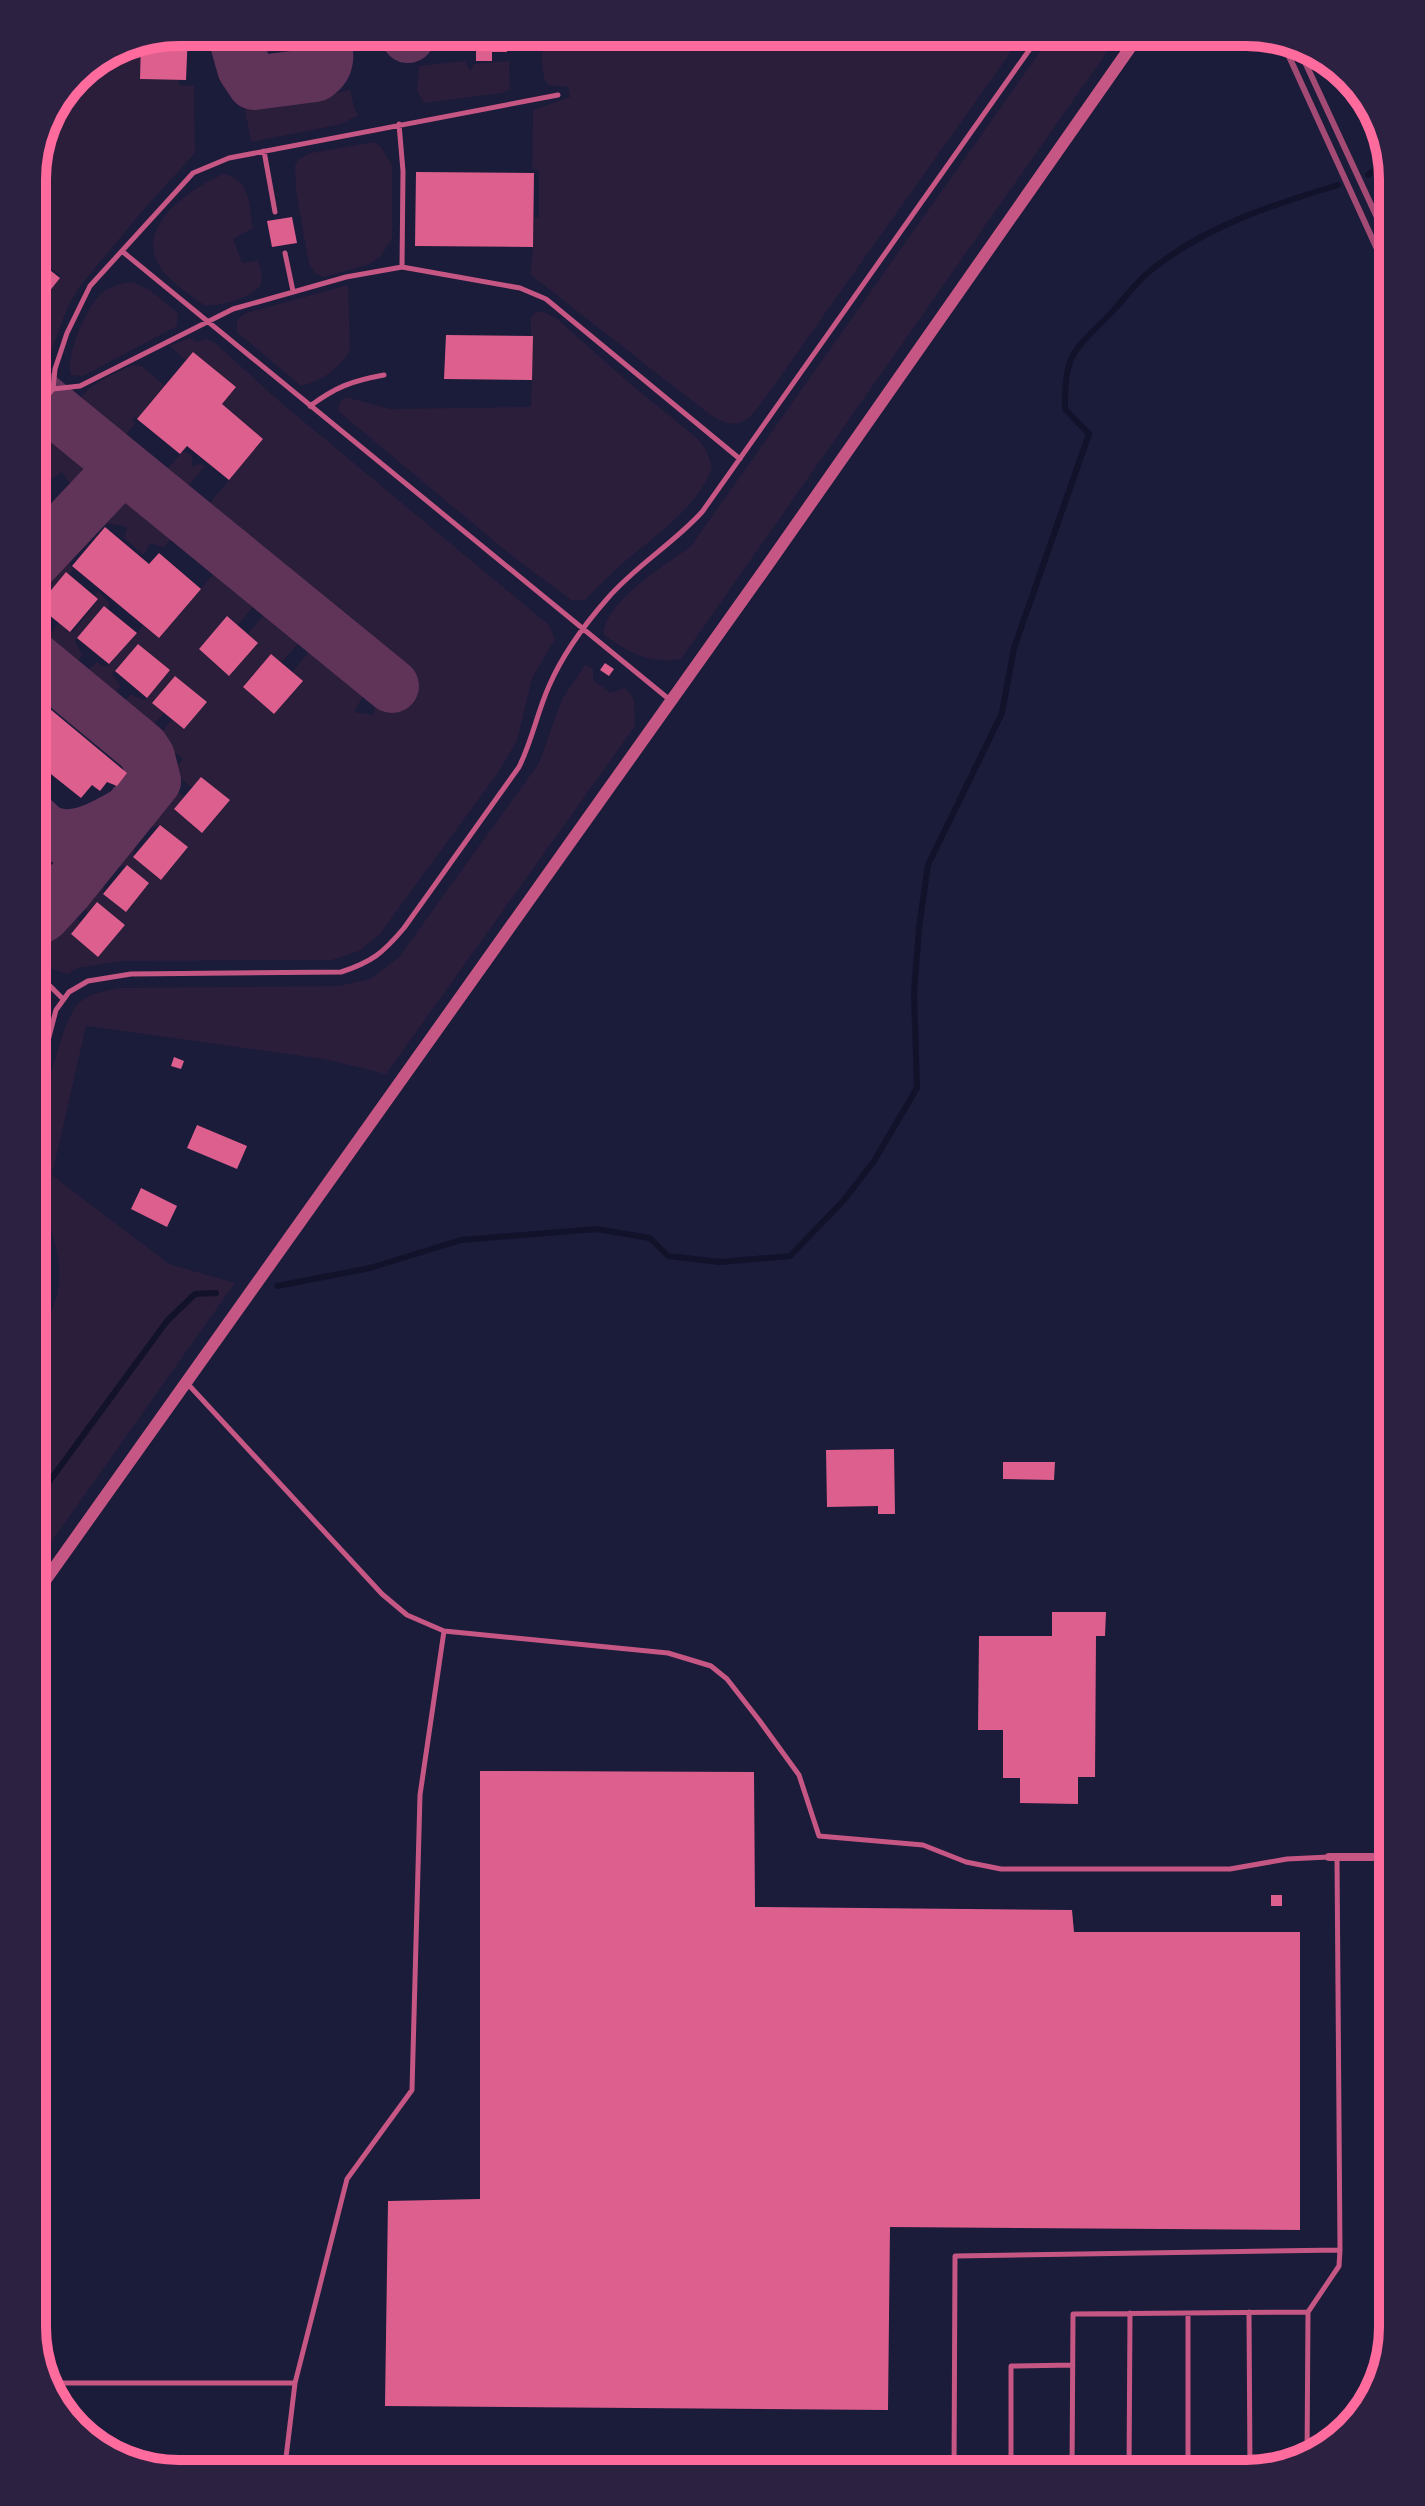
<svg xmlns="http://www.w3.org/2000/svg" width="1425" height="2506" font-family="'Open Sans',sans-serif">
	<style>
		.green { fill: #2a1e3b }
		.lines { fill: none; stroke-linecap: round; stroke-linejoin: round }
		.stream { stroke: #12122b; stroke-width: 6 }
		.taxiway { stroke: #603358; stroke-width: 54 }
		.building { fill: #dd5f8e }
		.service { stroke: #c65784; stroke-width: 5 }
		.minor { stroke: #c65784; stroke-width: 8 }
		.tertiary { stroke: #c65784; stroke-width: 12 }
		.rail { stroke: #a44b75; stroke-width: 6 }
		.rim { fill: none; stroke: #ff6b9d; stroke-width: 10 }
	</style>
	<rect width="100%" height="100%" fill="#1b1b3a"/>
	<path class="green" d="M542,32h483l-262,369c-18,24 -27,30 -54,13l-178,-139 3,-57 5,-1v-47l-7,-1 1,-59 37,-13 -2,-10c-5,-1 -15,0 -20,-3 -9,-7 -5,-41 -6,-52z
		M1054,32h67l-440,627c-32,5 -53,-6 -78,-25 5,-36 61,-67 88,-88z
		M141,40l-1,39 39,1v5l15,1 1,67 -51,56 -64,77 -12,20 -16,44 -12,20 -8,1v-58l29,-37 -29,-20v-86l41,-90 13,-1v-11l37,-25z
		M465,61l5,10 4,-7 35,-3 1,28 -8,4 -78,10 -7,-12 2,-25z
		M324,82l8,3 4,8 14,-3 5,20 4,5 -21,10 -87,17 -8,-43z
		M374,142l7,5 11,18v74l-12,18 -10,7 -46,13 -8,-3 -7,-10 -13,-73 -1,-26 4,-6 12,-6z
		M223,174c28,5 26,31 30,54l-20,11 9,24 16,-3c2,7 6,19 2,26 -8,12 -43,21 -56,19 -16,-12 -38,-25 -47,-43 -19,-40 36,-74 66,-88z
		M133,282l17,8 28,23 -1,13 -94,50 -12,-1c-6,-18 14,-64 27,-78 9,-10 22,-14 35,-15z
		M348,285l2,66c-12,18 -28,30 -49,35l-64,-54v-12l9,-7z
		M536,312h8l13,7 77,68 64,52 8,11 6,17c-15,43 -58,68 -90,97 -13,11 -25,24 -37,36h-14l-59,-44 -174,-145 2,-9 6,-5 44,12 141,-2 2,-71h-2v-19z
		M190,338l7,4 9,-3 8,3 65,59 270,224 6,14 -23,39 -15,63 -20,33 -118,161 -20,16 -27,9 -211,1 -43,7 -10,6c-19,-5 -35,-11 -36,-32l30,-36 19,16 -10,13 27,22 27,-32 -28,-23 -9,10 -19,-15 22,-29 13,9 -1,17 23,18 1,-47 -16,4 -12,-10 25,-30 12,10 -2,18 27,23 27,-32 -28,-23 -17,5 -12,-9 33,-40 20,16 -10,13 28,22 27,-31 -27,-24 -10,11 -20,-17 11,-12 -26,-21 15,-19 12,10 23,-27 -32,-26 -22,27 11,10 -17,19 -29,-24 13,-14 12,6 4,-2 22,-28 -31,-26 -26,30 9,12 -12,14 -28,-24 16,-14 8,5 4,-3 34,-38 16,12 61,-72 40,32 -22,27 -11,-8 -28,32 30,27 29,-33 -10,-9 22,-27 35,29 -24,27 -10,-8 -28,31 31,27 28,-31 -10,-10 24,-28 47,39 3,8 -12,21 19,3 5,-18 9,6 19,-26 -202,-167 59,-71 -41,-35 13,-17 -48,-26 -18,-15z
		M132,365l10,1 23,20 -28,33 -2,-3 -3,4 3,4 -16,18 -42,-33c2,-23 37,-34 55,-44z
		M43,425l7,2 46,38v13l-12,14c-11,-1 -17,-13 -22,-20l-16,11 -14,-10v-41z
		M183,451l9,4v11l8,-2 5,2 -23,28 -22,-17z
		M120,490l14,5 44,36 -14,16 -14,-4 -6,12 -20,-17 3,-8 -1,-3c-15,-5 -23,-1 -36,-12l19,-20z
		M55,551l16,14 2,5 -4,5 -3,-2 -27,32 11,10 -18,20v-61z
		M98,591l12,13 -2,5 -4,-3 -29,35 7,14 -10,15 -31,-26 18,-21 13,10 26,-33 -4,-4z
		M585,665l8,4v11l17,13 15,-5 9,11 1,27 -249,348 -61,-15 -239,-33 -34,149 117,89 66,19 -203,286v-224c13,-18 24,-38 27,-61 4,-39 -19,-74 -22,-113 -2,-30 21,-151 43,-169 11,-10 27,-11 40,-14l219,-2 31,-7 29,-22 140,-194 23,-64z
		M32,989c17,27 8,43 0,72z"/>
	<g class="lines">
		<path class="stream" d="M1368,175l21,-14
			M277,1286l93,-18 91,-28 135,-11 54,9 18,18 52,6 70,-6 54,-56 30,-39 43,-73 -3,-96 5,-64 9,-63 74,-152 12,-65 75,-214 -24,-25c-1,-59 10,-58 48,-98 12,-13 23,-29 37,-40 55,-45 122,-66 188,-86
			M32,1505l135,-184 28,-27 21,-1"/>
		<path class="taxiway" d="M234,32l10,36 10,15 61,-8c17,-11 11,-26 7,-43
			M407,32l1,4
			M32,392l360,294
			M32,563l80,-85 1,-9 -4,-14
			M32,819c5,4 10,11 16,13 26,13 59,-7 81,-20
			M32,921l11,-6 23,-25 88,-109 -6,-24 -6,-9 -110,-91"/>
	</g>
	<path class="building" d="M179,32h9l-2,48 -46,-1 1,-39z
		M476,32l31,1v19h-15v9h-16z
		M416,172l118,1 -1,74 -118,-1z
		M292,217l5,26 -25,4 -5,-26z
		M32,256l28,22 -28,35z
		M446,335l87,1 -1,44 -88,-1z
		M193,352l43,35 -14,17 41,35 -34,41 -42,-34 -7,8 -43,-35z
		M32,478l18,17 -18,18z
		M105,527l44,37 10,-11 42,36 -42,49 -87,-72z
		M66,572l32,27 -28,33 -32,-26z
		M104,606l33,27 -28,31 -32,-26z
		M227,616l31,27 -29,33 -30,-27z
		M138,644l32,26 -23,28 -32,-27z
		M271,654l32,27 -29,33 -31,-27z
		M605,663l9,6 -5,7 -9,-6z
		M175,676l32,26 -23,27 -32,-26z
		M32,694l95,79 -10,13 -10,-4 -7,9 -8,-6 -11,13 -49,-39z
		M201,777l29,23 -28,33 -28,-24z
		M160,825l28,22 -27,33 -28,-23z
		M32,865l10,7 -10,12z
		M127,865l22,18 -23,29 -23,-18z
		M97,902l28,23 -27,32 -27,-23z
		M174,1057l10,4 -3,8 -10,-3z
		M197,1125l50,21 -10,23 -50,-21z
		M141,1188l36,18 -10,21 -36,-18z
		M1387,1431l6,1v205l-9,-1z
		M894,1449l1,65h-17v-8l-51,1 -1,-57z
		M1003,1462h52l-1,18 -51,-1z
		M1052,1612h54l-1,24h-9l-1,141h-17v27l-58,-1v-25h-17v-48h-25l1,-94h73z
		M480,1771l274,1 1,135 317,3 2,22h226v298l-410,-3 -2,183 -503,-4 3,-205 92,-2z
		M1271,1895h11v11h-11z"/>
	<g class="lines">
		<path class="service" d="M264,151l11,61
			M123,252l547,448
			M285,253l8,38
			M402,267l118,21 26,11 194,160
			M53,389l27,-3 153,-77 113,-32 56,-10 1,-96 -4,-47
			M310,406c26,-19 41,-25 74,-31
			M32,413l21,-24 2,-20 12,-36 23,-47 103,-113 36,-15 329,-63
			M32,968l31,31
			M32,1102l24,-92 13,-18 19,-11 43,-7 210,-2c31,-10 42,-19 63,-44l115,-161c13,-26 18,-54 30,-81 13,-30 36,-62 58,-87 28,-33 66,-55 95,-87l340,-480
			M32,1325c17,-34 20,-69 0,-103
			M186,1382l196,212 25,21 37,16 -24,164 -8,295 -65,89 -52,204 -11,91
			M444,1631l224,22 43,13 16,13 32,41 40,55 20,61 104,9 43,17 35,7h229l57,-10 42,-2
			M1249,2312l1,161
			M1308,2312l31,-46 1,-16 -3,-392
			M45,2383h250
			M954,2474l1,-218 385,-6
			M1011,2474v-108l62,-1
			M1072,2474l1,-160 235,-2 -1,148
			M1129,2474l1,-161
			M1188,2474v-161"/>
		<path class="minor" d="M1329,1857h64"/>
		<path class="tertiary" d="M32,1599l735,-1033 374,-534"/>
		<path class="rail" d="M1282,41l111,243
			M1298,47l95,205"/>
	</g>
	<path d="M0 0H1425V2506H0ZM179 46H1246A133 133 0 0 1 1379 179V2327A133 133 0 0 1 1246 2460H179A133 133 0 0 1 46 2327V179A133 133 0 0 1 179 46Z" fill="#2d2142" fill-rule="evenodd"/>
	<path class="rim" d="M179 46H1246A133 133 0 0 1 1379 179V2327A133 133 0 0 1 1246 2460H179A133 133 0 0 1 46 2327V179A133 133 0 0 1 179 46Z"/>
</svg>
